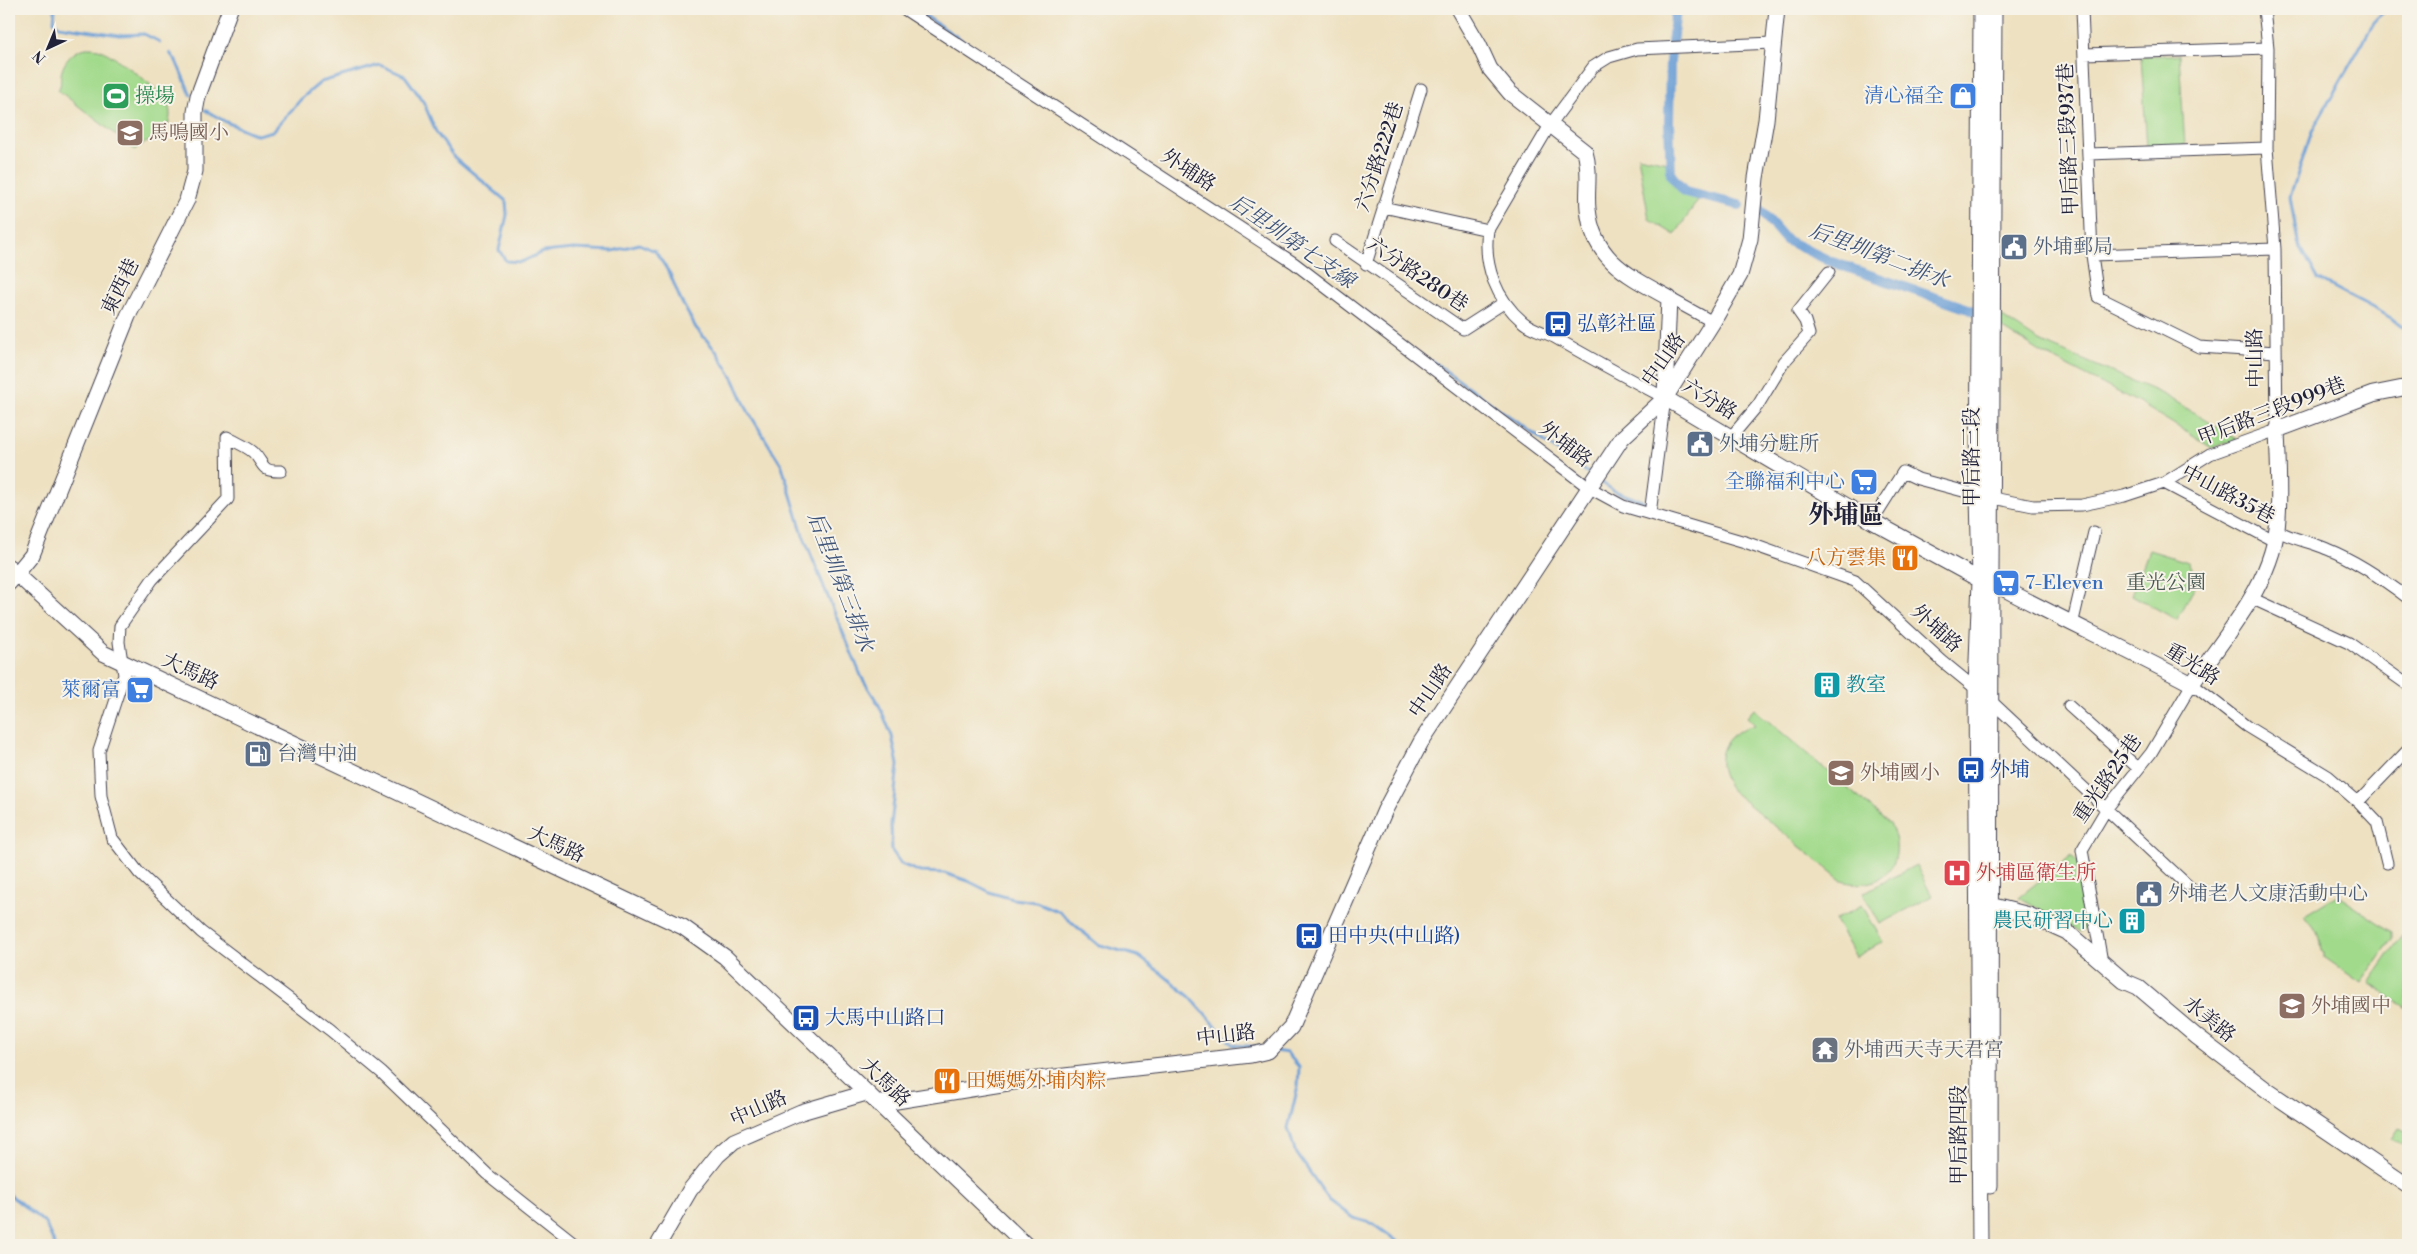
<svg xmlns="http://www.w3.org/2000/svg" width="2417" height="1254" font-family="'Libre Bodoni','Noto Serif TC',serif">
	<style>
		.green { fill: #a2da8c; stroke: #627e64 }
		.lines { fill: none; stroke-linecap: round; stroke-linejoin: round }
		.stream { stroke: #699dd5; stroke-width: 3 }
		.canal { stroke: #699dd5; stroke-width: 10 }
		.street-casing { stroke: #413f4f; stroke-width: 13 }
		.secondary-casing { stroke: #413f4f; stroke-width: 17 }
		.street { stroke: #fff; stroke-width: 11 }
		.secondary { stroke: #fff; stroke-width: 15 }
		.labels { text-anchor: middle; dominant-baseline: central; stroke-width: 4; stroke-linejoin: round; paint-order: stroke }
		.leisure-label { font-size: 20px; fill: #27864d; stroke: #f7f3e8; text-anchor: start }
		.shop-label { font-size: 20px; fill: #366cbe; stroke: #f7f3e8; text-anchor: end }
		.education-label { font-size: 20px; fill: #785e54; stroke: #f7f3e8; text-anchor: start }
		.street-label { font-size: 20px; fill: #22223b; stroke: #f7f3e8 }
		.service-label { font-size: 20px; fill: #4e5e75; stroke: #f7f3e8; text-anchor: start }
		.transit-label { font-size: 20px; fill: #164399; stroke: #f7f3e8; text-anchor: start }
		.food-label { font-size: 20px; fill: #c56008; stroke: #f7f3e8; text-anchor: end }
		.park-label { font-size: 20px; fill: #485953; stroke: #f7f3e8 }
		.culture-label { font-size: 20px; fill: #0d838f; stroke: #f7f3e8; text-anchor: start }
		.health-label { font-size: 20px; fill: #be3a42; stroke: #f7f3e8; text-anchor: start }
		.worship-label { font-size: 20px; fill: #5b616d; stroke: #f7f3e8; text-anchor: start }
		.water-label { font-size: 21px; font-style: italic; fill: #3e5379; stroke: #f7f3e8 }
		.district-label { font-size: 25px; font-weight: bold; fill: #22223b; stroke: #f7f3e8 }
	</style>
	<rect width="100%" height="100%" fill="#f7f3e8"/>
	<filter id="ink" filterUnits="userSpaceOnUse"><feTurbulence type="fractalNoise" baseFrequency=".02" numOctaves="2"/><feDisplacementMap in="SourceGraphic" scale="10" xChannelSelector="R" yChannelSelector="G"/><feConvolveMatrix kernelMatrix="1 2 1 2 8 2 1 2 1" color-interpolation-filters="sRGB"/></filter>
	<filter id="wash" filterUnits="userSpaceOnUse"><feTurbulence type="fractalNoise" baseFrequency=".0096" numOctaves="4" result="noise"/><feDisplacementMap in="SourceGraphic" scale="20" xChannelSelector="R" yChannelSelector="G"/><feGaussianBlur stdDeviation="1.12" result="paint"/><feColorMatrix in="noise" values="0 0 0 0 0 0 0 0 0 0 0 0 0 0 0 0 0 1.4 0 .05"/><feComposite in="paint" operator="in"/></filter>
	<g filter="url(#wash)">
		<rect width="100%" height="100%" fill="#eee1c1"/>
		<path class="green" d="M86,48c7,0 13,0 19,4 12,6 54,37 61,48 4,7 5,15 3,22 -6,22 -24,16 -34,28l-77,-60c4,-6 2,-9 3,-16 3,-14 12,-23 25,-26z
			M2179,54l6,92 -38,2 -6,-91z
			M1638,156l29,6c2,26 8,28 31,38l-23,35 -26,-16z
			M2001,316l36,24 128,55 72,44 -25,9 -71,-44 -99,-51 -45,-28z
			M2149,550l39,12 10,19 -21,39 -45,-25z
			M1754,709l136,115c19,38 -7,69 -48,57l-111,-91c-20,-29 -10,-57 24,-65l-8,-8z
			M2072,855l7,8 12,61 -11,8 -61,-35z
			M1916,865l16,31 -52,28 -17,-31z
			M2337,895l55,37v7l-31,44 -37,-26v-5l-3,-2c-2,-17 -5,-23 -18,-34z
			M1862,905l21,37 -27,15 -21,-37z
			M2404,933l4,4v73l-39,-27z
			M2400,1127l8,6v15l-15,-10z"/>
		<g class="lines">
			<path class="stream" d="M55,9l-1,12 5,5 60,9 25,-1 16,8
				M915,9l74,49
				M2387,9l-11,10 -64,112 -22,66 8,45 20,37 74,39 16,13
				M170,53l6,8 15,34
				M205,110l21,12 31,13 16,-4 30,-34 18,-15 59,-17 25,11 18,25 13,31 18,25 52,44 1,14 -8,35 7,11 15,1 22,-10 31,-3 39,2 26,-7 16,7 15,23 10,25 16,29 21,24 17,28 14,31 34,55 21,69 25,62 34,81 17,27 13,31 6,29 -7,60 1,26 9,13 19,8 24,1 24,8 24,12 21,6 23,3 24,10 37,32 41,12 23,17 29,24 43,48 26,2
				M1432,361l159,114
				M1598,480l16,11 34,12
				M1275,1051l12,2 12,14 -1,19 -10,42 7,23 34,49 24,18 21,6 28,21
				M9,1194l36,29 10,22"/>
			<path class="canal" d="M1676,9l-6,52 -1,60 2,54 14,17 54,13
				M1760,210l26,30 46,22 151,52"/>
		</g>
	</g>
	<g filter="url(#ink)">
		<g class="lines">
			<defs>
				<path id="street" d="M904,9l390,254 294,224 35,19 122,36 110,39 87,80 50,41 205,192
					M2082,9l10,246 6,42 101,50 77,5
					M2084,54l184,-6
					M2088,154l179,-6
					M1383,207l105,23
					M1335,241l128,88 42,-27
					M2092,255l183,-6
					M1366,264l55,-175
					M1669,298l44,24
					M1731,437l27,-32 26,-43 25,-28 -4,-13 -7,-10 31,-39
					M281,471c-21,1 -16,-7 -28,-19 -7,-6 -18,-10 -26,-15l1,62 -76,81 -32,46 -1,16 5,33 -25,76 2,45 11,42 27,35 62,59 129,98 52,43 105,101 90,71
					M2164,483l110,58
					M1650,514l15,-116c-38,-20 -75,-40 -111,-61 -10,-5 -23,-8 -31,-15 -27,-23 -40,-57 -35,-92l62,-105 43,-58 16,-10 28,-8 136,-6
					M1872,521l31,-49 15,7 60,16 55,11 49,-1 42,-9 40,-13 46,-29 67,-24 -2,-181 -8,-101 1,-100 -4,-39
					M2276,530c17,10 34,11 51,19 30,12 56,30 81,49
					M2251,598l98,45 59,42
					M2072,625l22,-93
					M2069,706l69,62
					M2358,802l50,-52
					M2102,962l-20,-112 25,-42 44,-55 41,-69 54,42 82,50 30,26 19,20 10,41"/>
				<path id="secondary" d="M1458,9l21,36 11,24 20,24 75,59c6,20 1,38 3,57 5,51 41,67 81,89l-4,98
					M1665,398l207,123 108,59 13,3c66,35 133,66 199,101 34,-50 83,-103 86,-166 2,-29 0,-59 -1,-88l96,-36 35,-7
					M9,567l94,86 580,274 42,30 301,288
					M9,583l23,-28 96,-239 59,-116 8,-29v-59l3,-16 32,-87
					M1982,904l8,1 39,10 38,17 57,49 14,6 59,50 71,54 140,95
					M878,1104l142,-23 231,-26 17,-4 23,-24 94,-217 36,-68 201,-304 43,-40 48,-76 27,-47 10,-36 6,-61 10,-58 11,-111
					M1990,1186c0,-392 1,-785 4,-1177
					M658,1245l32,-55 28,-35 16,-14 67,-29 65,-19
					M1980,1245l-4,-557 4,-108 -2,-85 3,-486"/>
			</defs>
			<use href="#street" class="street-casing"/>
			<use href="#secondary" class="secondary-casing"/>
			<use href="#street" class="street"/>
			<use href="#secondary" class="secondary"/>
		</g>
	</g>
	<defs>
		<symbol id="stadium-square" viewBox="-11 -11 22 22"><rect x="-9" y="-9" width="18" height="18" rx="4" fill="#2e9e5b" stroke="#f7f3e8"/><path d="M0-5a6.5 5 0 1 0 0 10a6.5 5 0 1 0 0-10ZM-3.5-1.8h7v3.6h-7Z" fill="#fff"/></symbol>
		<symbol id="shop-square" viewBox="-11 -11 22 22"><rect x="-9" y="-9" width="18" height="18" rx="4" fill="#3f7fe0" stroke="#f7f3e8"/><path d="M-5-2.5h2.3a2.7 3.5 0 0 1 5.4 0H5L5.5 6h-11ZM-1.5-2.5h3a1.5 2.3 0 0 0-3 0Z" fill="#fff"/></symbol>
		<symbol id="school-square" viewBox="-11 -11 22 22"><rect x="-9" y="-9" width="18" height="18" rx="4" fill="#8d6e63" stroke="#f7f3e8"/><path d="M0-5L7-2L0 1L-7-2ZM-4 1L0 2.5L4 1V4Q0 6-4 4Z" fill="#fff"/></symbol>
		<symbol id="civic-square" viewBox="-11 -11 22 22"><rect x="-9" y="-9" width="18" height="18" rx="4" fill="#5c6f8a" stroke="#f7f3e8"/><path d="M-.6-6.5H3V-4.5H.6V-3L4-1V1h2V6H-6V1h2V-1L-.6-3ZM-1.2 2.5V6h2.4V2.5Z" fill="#fff"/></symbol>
		<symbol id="bus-square" viewBox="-11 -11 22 22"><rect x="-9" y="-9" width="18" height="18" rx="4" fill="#1a4fb4" stroke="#f7f3e8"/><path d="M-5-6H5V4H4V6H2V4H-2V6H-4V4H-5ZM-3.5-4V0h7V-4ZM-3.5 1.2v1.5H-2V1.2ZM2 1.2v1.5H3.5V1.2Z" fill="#fff"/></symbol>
		<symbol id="supermarket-square" viewBox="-11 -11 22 22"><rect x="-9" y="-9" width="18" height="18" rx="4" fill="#3f7fe0" stroke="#f7f3e8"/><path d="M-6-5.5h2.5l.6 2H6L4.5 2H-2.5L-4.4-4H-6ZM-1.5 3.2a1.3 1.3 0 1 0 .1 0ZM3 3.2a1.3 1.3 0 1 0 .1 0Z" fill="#fff"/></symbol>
		<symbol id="restaurant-square" viewBox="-11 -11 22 22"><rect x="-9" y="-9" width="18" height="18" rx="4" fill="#e8710a" stroke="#f7f3e8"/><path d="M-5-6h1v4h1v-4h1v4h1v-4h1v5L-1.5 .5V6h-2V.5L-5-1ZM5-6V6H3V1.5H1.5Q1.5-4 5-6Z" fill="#fff"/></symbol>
		<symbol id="building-square" viewBox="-11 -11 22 22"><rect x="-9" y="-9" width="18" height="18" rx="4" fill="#0f9aa8" stroke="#f7f3e8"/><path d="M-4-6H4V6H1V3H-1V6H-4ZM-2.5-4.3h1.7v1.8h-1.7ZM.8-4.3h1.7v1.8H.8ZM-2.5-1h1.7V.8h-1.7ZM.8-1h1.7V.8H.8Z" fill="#fff"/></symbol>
		<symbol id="fuel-square" viewBox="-11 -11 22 22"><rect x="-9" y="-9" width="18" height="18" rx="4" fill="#5c6f8a" stroke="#f7f3e8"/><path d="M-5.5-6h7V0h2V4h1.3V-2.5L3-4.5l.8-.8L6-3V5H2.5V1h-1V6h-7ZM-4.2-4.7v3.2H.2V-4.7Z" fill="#fff"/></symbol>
		<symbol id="hospital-square" viewBox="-11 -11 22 22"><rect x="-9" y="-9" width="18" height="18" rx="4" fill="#e0444e" stroke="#f7f3e8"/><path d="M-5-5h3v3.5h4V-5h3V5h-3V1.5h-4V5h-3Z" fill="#fff"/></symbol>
		<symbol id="temple-square" viewBox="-11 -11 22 22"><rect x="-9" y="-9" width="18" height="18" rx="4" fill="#6b7280" stroke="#f7f3e8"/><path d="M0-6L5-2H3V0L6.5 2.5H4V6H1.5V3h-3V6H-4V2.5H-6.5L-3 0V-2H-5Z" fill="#fff"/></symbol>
	</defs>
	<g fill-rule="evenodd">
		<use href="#stadium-square" x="100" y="80" width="32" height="32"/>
		<use href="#shop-square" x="1947" y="80" width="32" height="32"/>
		<use href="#school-square" x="114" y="117" width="32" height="32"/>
		<use href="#civic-square" x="1998" y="231" width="32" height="32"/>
		<use href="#bus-square" x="1542" y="308" width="32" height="32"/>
		<use href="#civic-square" x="1684" y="428" width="32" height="32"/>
		<use href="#supermarket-square" x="1848" y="466" width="32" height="32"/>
		<use href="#restaurant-square" x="1889" y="542" width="32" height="32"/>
		<use href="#supermarket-square" x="1990" y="567" width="32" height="32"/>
		<use href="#building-square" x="1811" y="669" width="32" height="32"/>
		<use href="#supermarket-square" x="124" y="674" width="32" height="32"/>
		<use href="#fuel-square" x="242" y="738" width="32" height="32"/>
		<use href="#bus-square" x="1955" y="754" width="32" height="32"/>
		<use href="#school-square" x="1825" y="757" width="32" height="32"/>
		<use href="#hospital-square" x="1941" y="857" width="32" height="32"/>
		<use href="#civic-square" x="2133" y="878" width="32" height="32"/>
		<use href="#building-square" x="2116" y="905" width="32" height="32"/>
		<use href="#bus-square" x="1293" y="920" width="32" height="32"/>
		<use href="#school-square" x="2276" y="990" width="32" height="32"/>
		<use href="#bus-square" x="790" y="1002" width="32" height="32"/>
		<use href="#temple-square" x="1809" y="1034" width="32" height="32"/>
		<use href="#restaurant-square" x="931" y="1065" width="32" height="32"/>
	</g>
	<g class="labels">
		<g class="leisure-label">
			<text x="135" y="96">操場</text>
		</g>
		<g class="shop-label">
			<text x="1944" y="96">清心福全</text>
			<text x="1845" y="482">全聯福利中心</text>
			<text x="2025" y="583" text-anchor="start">7-Eleven</text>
			<text x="121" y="690">萊爾富</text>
		</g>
		<g class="education-label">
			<text x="149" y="133">馬鳴國小</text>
			<text x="1860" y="773">外埔國小</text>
			<text x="2311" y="1006">外埔國中</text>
		</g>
		<g class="street-label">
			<text transform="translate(2069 139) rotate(-92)">甲后路三段937巷</text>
			<text transform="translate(1380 157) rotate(-72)">六分路222巷</text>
			<text transform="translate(1188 171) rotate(33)">外埔路</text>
			<text transform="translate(1417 275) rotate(34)">六分路280巷</text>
			<text transform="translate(121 287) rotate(-64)">東西巷</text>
			<text transform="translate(2256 358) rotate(-91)">中山路</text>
			<text transform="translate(1664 360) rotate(-55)">中山路</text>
			<text transform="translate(1709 400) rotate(31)">六分路</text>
			<text transform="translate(2272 412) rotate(-21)">甲后路三段999巷</text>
			<text transform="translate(1565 445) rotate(38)">外埔路</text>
			<text transform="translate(1972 457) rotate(-90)">甲后路三段</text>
			<text transform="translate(2228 495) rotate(28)">中山路35巷</text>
			<text transform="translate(1936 629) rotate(42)">外埔路</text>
			<text transform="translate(2192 665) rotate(32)">重光路</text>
			<text transform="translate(190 672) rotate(25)">大馬路</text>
			<text transform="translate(1431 691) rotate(-56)">中山路</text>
			<text transform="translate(2108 779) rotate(-55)">重光路25巷</text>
			<text transform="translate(556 845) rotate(25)">大馬路</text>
			<text transform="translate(2209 1020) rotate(39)">水美路</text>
			<text transform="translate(1226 1036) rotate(-7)">中山路</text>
			<text transform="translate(885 1083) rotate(44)">大馬路</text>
			<text transform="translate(759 1109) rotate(-24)">中山路</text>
			<text transform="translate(1959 1135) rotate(-90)">甲后路四段</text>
		</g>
		<g class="service-label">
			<text x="2033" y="247">外埔郵局</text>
			<text x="1719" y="444">外埔分駐所</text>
			<text x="277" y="754">台灣中油</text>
			<text x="2168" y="894">外埔老人文康活動中心</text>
		</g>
		<g class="transit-label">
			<text x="1577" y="324">弘彰社區</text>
			<text x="1990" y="770">外埔</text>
			<text x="1328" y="936">田中央(中山路)</text>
			<text x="825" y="1018">大馬中山路口</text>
		</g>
		<g class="food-label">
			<text x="1886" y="558">八方雲集</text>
			<text x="966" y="1081" text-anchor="start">田媽媽外埔肉粽</text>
		</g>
		<g class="park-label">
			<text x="2166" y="583">重光公園</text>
		</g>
		<g class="culture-label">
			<text x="1846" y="685">教室</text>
			<text x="2113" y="921" text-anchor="end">農民研習中心</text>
		</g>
		<g class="health-label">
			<text x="1976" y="873">外埔區衛生所</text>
		</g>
		<g class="worship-label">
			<text x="1844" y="1050">外埔西天寺天君宮</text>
		</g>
		<g class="water-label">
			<text transform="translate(1292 242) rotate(35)">后里圳第七支線</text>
			<text transform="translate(1879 256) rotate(21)">后里圳第二排水</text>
			<text transform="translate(840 582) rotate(69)">后里圳第三排水</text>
		</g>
		<g class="district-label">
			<text x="1846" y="515">外埔區</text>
		</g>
	</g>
	<rect width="2417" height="1254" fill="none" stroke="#f7f3e8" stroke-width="30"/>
	<g transform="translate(48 48) rotate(224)" stroke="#f7f3e8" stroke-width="4" paint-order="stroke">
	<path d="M0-4L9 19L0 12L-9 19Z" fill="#22223b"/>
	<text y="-8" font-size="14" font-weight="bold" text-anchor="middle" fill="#22223b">N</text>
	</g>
</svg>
